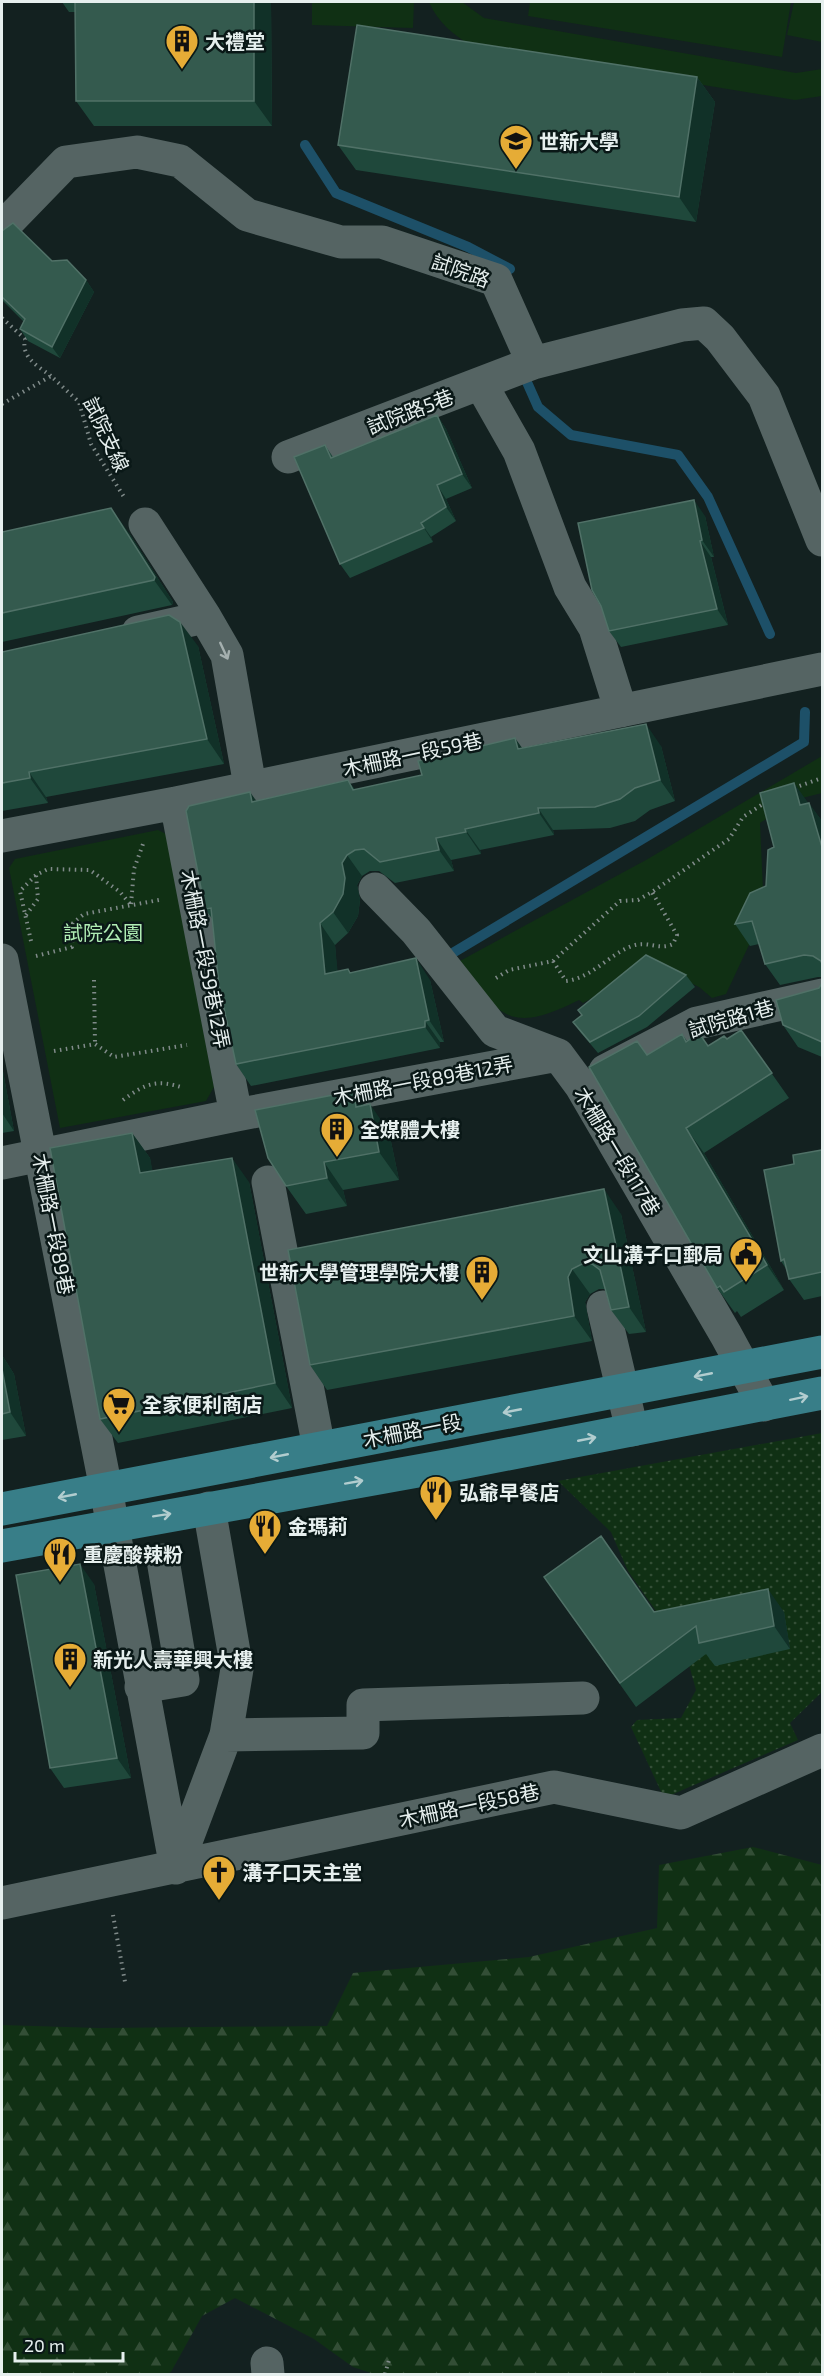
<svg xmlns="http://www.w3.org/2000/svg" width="824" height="2376" font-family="'Exo 2','Noto Sans TC',sans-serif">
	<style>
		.grass { fill: url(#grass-dots) }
		.forest { fill: url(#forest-firs) }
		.park { fill: #103014 }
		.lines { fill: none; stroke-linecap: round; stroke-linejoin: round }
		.stream { stroke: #1d5068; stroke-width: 10 }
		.path { stroke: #808b8a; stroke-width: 4; stroke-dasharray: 1.5 4.5; stroke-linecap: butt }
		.minor { stroke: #556463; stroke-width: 33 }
		.major { stroke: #387e88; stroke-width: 33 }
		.wall { fill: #1f483b }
		.shaded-wall { fill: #113128 }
		.building { fill: #345a4e; stroke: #507167; stroke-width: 1.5 }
		.oneway { stroke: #a5b0af }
		.oneway2 { stroke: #b2cdcf }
		.labels { text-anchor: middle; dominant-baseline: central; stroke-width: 5; stroke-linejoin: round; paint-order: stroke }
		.poi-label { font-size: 20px; font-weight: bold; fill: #e6efee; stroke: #0a1817; text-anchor: start }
		.street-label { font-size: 20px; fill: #e6efee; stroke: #0a1817 }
		.park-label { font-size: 20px; fill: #b0ecb4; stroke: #0a1817 }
	</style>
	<defs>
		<pattern id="grass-dots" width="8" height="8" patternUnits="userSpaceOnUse" patternTransform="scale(1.5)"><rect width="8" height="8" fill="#103014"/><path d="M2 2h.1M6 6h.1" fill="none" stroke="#334e36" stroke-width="1.8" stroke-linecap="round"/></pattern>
		<pattern id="forest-firs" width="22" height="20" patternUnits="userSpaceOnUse" patternTransform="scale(1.5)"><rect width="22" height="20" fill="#103014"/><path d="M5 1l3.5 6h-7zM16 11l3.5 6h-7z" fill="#334e36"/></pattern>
	</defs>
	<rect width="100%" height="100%" fill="#132120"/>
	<path class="grass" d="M822,1433v259l-32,31 8,17 -134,58 -33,-71 6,-7 44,-2 15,-28 -10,-36 -58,-83 -17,-39 -53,-51z"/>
	<path class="forest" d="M753,1847l69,18v509h-448l-21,-7 -39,-28 -79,-41 -33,18 -31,56 -5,2h-164v-349l96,3 229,-2 26,-53 176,-16 128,-29 2,-63z"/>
	<path class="park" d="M312,2h102l-1,26 -101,-3z
		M429,2h33l22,16 312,55 26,-4v27l-27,4 -322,-53c-19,-12 -35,-24 -44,-45z
		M530,2h261l-9,55 -254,-41z
		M794,2h28v40l-35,-7z
		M822,756v37l-28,7 -34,23 4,90 -38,81 -14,4 -13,-11 -47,-23 -69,39 -4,-3c-68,34 -78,19 -121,-38l188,-102z
		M158,830l8,4 48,253 -8,14 -146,27 -51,-260 6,-9z"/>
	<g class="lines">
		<path class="stream" d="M305,145l31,48 132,54 42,22
			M526,380l12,27 33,28 107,20 30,42 62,137
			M451,954l353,-212 1,-30"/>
		<path class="path" d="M2,318l23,21c-4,19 13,27 26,37
			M2,404l49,-28 28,26 12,42 33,53
			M794,788l28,-10
			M131,904l3,-35 9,-25
			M26,915l12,-16 -2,-24
			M31,941l-11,-50 16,-16 12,-6 42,1 30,22 11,13
			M36,956l36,-9 1,-24 11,-9 75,-14
			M553,961l13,20c26,-3 42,-26 66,-35 15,-6 27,5 41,-2l4,-9 -25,-43
			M496,978l13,-8 44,-9 67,-60 18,-1 14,-8 77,-53 14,-22 23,-15
			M94,980l1,64
			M54,1051l41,-7 19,13 73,-12
			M123,1100c23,-17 34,-21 61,-12
			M113,1915l12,67
			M385,2374l4,-14"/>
		<path class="minor" d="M2,228l64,-66 71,-10 43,9 67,54 94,27h41l114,38 37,83
			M481,384l38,67 51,136 25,41 26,83
			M288,457l245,-94 149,-38 22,-2 16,15 44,58 58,144
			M145,524l60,93
			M138,632l67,-15 22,38 23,131
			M176,803l60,312
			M2,836l174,-33 646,-134
			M375,889l41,42 79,100 63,24
			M2,960l104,529 70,379
			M558,1055l23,31 145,249 38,70
			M605,1071l92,-48 125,-28
			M2,1163l234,-48 322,-60
			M268,1182l51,266
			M603,1307l29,123
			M209,1508l28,161 -11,66
			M141,1687l42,-7 -20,-120
			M176,1868l50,-133 137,-2v-28l220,-7
			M2,1903l552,-116 127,26 141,-63
			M267,2363l1,11"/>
		<path class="major" d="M2,1509l820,-157
			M2,1546l449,-81 371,-72"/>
	</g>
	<path class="wall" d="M62,2h209l1,124h-178l-18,-25 -1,-89h-6z
		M697,77l18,25 -19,120 -340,-52 -18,-25z
		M2,231l50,30 34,19 8,12 -34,66 -32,-17 -8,-12 4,-7 -22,-22z
		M437,415l9,14 26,59 -26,11 10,22 -25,16 2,5 -83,36 -10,-14 -15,-119 8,12z
		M705,516l9,41h-3l17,68 -107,22 -12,-16z
		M2,532l127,1 44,69 -1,3 -170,37z
		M198,646l26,118 -178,33 2,6 -46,8v-159z
		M661,746l14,55 -25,9 -15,11 -25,7 -57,2 1,5 -74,15 1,4 -30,6 3,11 -59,12 -16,-12h-9l-8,5 -5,9 3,15 -2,16 -10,17 -13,12 2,26 93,9 14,62h-4v6l-189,38 -15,-22 -23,-144 -8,-11 51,-108 92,-21 7,10 67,-15 100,-27z
		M808,803l14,18v156h-4l-38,8 -15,-21 -6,-20 -9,2 -15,-22 31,-38 8,-39z
		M686,975l9,12 -48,40 -49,26 -17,-20 -8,-11z
		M822,983v74l-24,-10 -15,-22 36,-37z
		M741,1030l48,68 -85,55 80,137 -43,27 -4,-6 -2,2 -18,-25 -70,-233 35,-21 5,7 21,5 19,-7z
		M2,1066l12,65 -12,2z
		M364,1105l25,27 10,48 -56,10 4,16 -41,8 -20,-28z
		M132,1133l18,25 2,13 97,11 43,226 -174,35 -18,-24z
		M822,1150v146l-18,4 -15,-21 -3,-10 -5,-8 13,-97z
		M621,1214l25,118 -17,2 -18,-24 -6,-21h-6l-9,5 -5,8 7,39 -265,49 -17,-25z
		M2,1355l12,19 12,62 -24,4z
		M544,1577l110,35h130l6,37 -75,17 -9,-12 -70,53z
		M94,1584l37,194 -67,10 -14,-20z"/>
	<path class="shaded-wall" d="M254,2h17l1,124 -18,-25z
		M697,77l18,25 -19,120 -17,-25z
		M86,280l8,12 -34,66 -8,-11z
		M437,415l9,14 26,59 -10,-14z
		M437,485l9,14 10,22 -10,-14z
		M694,500l11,16 9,41 -12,-17z
		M111,508l18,25 44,69 -1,3 -18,-25z
		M421,523l10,14 2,5 -9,-14z
		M700,541l11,16 17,68 -11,-16z
		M180,622l18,24 26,118 -17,-25z
		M646,724l15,22 14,55 -15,-21z
		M515,738l15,21 -12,-10z
		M29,772l17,25 2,6 -18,-25z
		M794,783l15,21 -9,1z
		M250,792l15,21 -13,-11z
		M809,803l13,18v26z
		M538,808l15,22 1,5 -15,-22z
		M465,829l15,21 1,4 -15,-22z
		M436,838l15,22 3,11 -15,-21z
		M347,855l15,21 -5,9 3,15 -2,16 -10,17 -15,-21 9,-49z
		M320,923l15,22 5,50 -15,-21z
		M416,958l14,22 14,62 -15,-22z
		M425,1021l15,21v6l-15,-21z
		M2,1066l12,65 -12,-18z
		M354,1091l19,27 -3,-14 19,28 10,48 -20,-28 -23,-45z
		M686,1128l18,25 80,137 -17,-25z
		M132,1133l18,25 8,39 -18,-24z
		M232,1158l17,24 43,226 -17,-25z
		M324,1162l19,28 4,16 -20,-28z
		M604,1189l17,25 25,118 -17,-25z
		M572,1269l18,25 -5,8 7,39 -18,-25 -6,-39z
		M2,1355l12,19 12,62 -16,-24 -8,-43z
		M80,1564l14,20 37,194 -14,-20z
		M768,1589l16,23 6,37 -16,-23z"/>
	<path class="building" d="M75,2h179v99h-178z
		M357,25l340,52 -18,120 -341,-52z
		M13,223l39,38 15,-1 19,20 -34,67 -32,-18 5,-10 -23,-22v-66z
		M437,415l25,59 -25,11 9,22 -25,16 3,5 -84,36 -46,-107 31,-12 6,13z
		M694,500l8,40 -2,1 17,68 -108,22 -8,-25 -9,-16 -14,-67z
		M111,508l44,69 -1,3 -152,33v-81z
		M169,615l11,7 27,117 -178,33 1,6 -28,5v-131z
		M646,724l14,56 -25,8 -15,11 -25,8 -57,1 1,5 -74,16 1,3 -30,6 3,12 -59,12 -16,-13 -9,1 -8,5 -5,8 3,15 -2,16 -10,18 -13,11 5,51 23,-5 2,4 66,-15 13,62 -4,1v6l-189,37 -17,-79 -8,-77 -6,1 -19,-98 3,-5 61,-14 2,10 96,-22 5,10 69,-15 -4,-14 97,-23 3,11z
		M794,783l6,22 9,-2 13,44v117l-1,-3 -8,-5 -9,-1 -39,9 -13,-43 -17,3 15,-31 16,-7 2,-36 6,-3 -14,-54z
		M646,955l40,20 -47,41 -49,26 -17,-20 9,-7 -4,-5z
		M822,983v59l-39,-17 -7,-25 43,-12z
		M741,1030l31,43 -86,55 81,137 -43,27 -4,-6 -3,2 -128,-221 48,-26 10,14 35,-21 4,8 13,-9 9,13 16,-10 3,3z
		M354,1091l2,16 14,-3 9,48 -55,10 3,16 -41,8 -18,-28 -13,-48z
		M132,1133l8,40 92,-15 43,225 -175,36 -50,-271z
		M822,1150v122l-33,7 -5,-20 -3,2 -17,-91 30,-6 -1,-9z
		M604,1189l25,118 -18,3 -11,-40 -8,-6h-10l-10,5 -4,8 6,39 -264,49 -22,-115z
		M2,1369l8,43 -8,2z
		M601,1536l53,76 114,-23 6,37 -75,17 -3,-17 -76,57 -76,-106z
		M80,1564l37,194 -67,10 -34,-193z"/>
	<defs><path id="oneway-shaft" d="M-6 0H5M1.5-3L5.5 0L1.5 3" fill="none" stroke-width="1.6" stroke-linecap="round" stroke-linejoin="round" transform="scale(1.5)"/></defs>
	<use class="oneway" href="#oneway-shaft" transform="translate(224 651) rotate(65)"/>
	<g class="oneway2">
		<use href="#oneway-shaft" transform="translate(703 1375) rotate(169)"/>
		<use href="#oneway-shaft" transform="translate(799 1398) rotate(-12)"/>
		<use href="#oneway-shaft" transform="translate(512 1411) rotate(169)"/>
		<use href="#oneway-shaft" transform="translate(587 1439) rotate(-11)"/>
		<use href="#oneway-shaft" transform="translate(279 1456) rotate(169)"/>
		<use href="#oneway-shaft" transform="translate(354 1482) rotate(-10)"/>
		<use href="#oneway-shaft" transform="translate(67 1496) rotate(169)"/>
		<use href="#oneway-shaft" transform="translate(162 1515) rotate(-9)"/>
	</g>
	<defs>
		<symbol id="building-pin" viewBox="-11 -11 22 30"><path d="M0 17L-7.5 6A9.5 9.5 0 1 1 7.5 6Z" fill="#e6ac36" stroke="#0a1817"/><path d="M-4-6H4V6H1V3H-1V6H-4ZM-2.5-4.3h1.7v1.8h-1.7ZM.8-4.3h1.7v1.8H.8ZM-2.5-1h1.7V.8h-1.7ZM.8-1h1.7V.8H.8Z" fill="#111"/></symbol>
		<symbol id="university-pin" viewBox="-11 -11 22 30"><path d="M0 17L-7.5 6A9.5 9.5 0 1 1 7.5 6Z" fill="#e6ac36" stroke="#0a1817"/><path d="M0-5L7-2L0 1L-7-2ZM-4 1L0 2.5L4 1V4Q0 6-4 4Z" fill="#111"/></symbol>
		<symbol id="civic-pin" viewBox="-11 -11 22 30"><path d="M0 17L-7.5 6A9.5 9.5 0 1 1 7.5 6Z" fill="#e6ac36" stroke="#0a1817"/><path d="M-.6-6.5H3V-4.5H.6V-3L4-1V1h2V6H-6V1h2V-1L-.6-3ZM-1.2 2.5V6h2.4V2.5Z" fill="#111"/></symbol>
		<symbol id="supermarket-pin" viewBox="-11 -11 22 30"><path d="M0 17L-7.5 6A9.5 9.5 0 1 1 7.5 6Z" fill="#e6ac36" stroke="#0a1817"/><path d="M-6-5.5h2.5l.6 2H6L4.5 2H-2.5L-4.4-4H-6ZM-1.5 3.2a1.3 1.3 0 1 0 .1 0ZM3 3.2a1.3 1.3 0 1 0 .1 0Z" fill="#111"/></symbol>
		<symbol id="restaurant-pin" viewBox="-11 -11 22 30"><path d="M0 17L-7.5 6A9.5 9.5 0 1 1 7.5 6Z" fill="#e6ac36" stroke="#0a1817"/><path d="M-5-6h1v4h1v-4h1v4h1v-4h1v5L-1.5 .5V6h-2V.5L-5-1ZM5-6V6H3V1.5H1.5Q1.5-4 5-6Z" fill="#111"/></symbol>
		<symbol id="church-pin" viewBox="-11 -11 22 30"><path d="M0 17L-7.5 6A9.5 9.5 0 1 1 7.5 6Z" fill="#e6ac36" stroke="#0a1817"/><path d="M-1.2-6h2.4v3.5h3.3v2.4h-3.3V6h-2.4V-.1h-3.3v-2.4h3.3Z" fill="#111"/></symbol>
	</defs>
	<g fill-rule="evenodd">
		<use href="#building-pin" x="163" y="22" width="38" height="52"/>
		<use href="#university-pin" x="497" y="122" width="38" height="52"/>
		<use href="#building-pin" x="318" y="1110" width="38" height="52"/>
		<use href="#civic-pin" x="727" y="1235" width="38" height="52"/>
		<use href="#building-pin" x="463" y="1253" width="38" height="52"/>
		<use href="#supermarket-pin" x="100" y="1385" width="38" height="52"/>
		<use href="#restaurant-pin" x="417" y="1473" width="38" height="52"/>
		<use href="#restaurant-pin" x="246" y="1507" width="38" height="52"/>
		<use href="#restaurant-pin" x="41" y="1535" width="38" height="52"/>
		<use href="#building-pin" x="51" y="1640" width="38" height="52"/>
		<use href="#church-pin" x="200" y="1853" width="38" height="52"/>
	</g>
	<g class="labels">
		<g class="poi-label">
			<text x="205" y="41">大禮堂</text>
			<text x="539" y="141">世新大學</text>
			<text x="360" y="1129">全媒體大樓</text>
			<text x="723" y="1254" text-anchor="end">文山溝子口郵局</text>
			<text x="459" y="1272" text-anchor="end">世新大學管理學院大樓</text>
			<text x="142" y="1404">全家便利商店</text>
			<text x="459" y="1492">弘爺早餐店</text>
			<text x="288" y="1526">金瑪莉</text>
			<text x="83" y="1554">重慶酸辣粉</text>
			<text x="93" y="1659">新光人壽華興大樓</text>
			<text x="242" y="1872">溝子口天主堂</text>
		</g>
		<g class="street-label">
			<text transform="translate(461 270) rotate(20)">試院路</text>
			<text transform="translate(410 411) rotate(-21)">試院路5巷</text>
			<text transform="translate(107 434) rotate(65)">試院支線</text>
			<text transform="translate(412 754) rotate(-12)">木柵路一段59巷</text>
			<text transform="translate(206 959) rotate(79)">木柵路一段59巷12弄</text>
			<text transform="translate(731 1018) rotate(-16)">試院路1巷</text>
			<text transform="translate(423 1080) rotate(-11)">木柵路一段89巷12弄</text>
			<text transform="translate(618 1151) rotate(59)">木柵路一段117巷</text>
			<text transform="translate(54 1224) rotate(79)">木柵路一段89巷</text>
			<text transform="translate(412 1430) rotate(-11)">木柵路一段</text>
			<text transform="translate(469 1805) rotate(-12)">木柵路一段58巷</text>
		</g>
		<g class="park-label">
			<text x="103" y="932">試院公園</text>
		</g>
	</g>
	<rect width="824" height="2376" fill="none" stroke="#e6efee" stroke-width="6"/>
	<path d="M15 2352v9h108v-9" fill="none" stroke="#e6efee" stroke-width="3"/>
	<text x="24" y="2352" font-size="18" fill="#e6efee" stroke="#0a1817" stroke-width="4.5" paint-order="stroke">20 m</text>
</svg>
